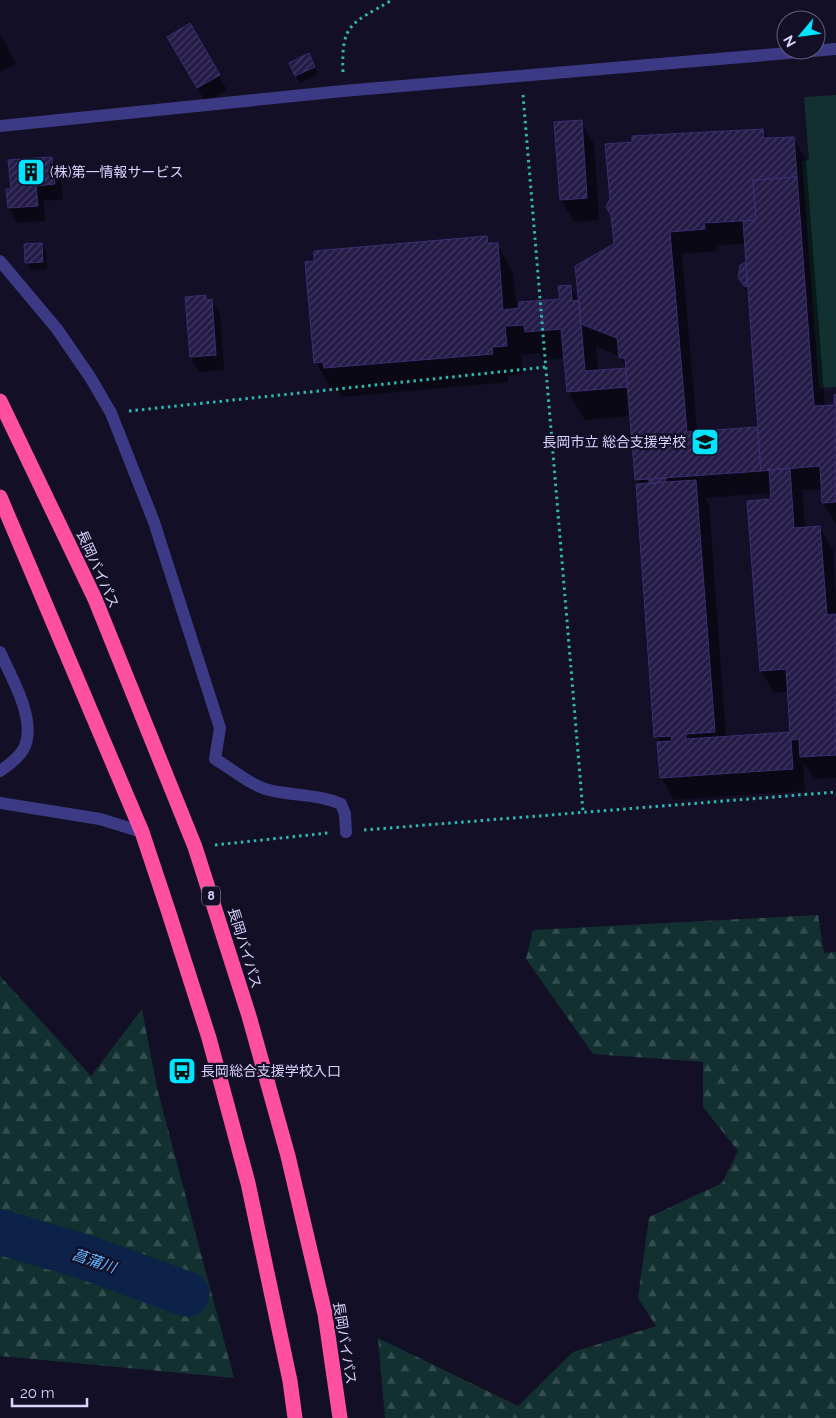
<svg xmlns="http://www.w3.org/2000/svg" width="836" height="1418" font-family="Raleway,'Noto Sans JP',sans-serif">
	<style>
		.forest { fill: url(#forest-firs) }
		.pitch { fill: #12302f }
		.shadow { fill: #0007; fill-rule: evenodd }
		.lines { fill: none; stroke-linecap: round; stroke-linejoin: round }
		.river { stroke: #0c2248; stroke-width: 45 }
		.building { fill: url(#building-hatch); stroke: #3b2d73 }
		.path { stroke: #2fb8b0; stroke-width: 3; stroke-dasharray: 2.5 4; stroke-linecap: butt }
		.street { stroke: #3d3a85; stroke-width: 12 }
		.highway { stroke: #ff4fa3; stroke-width: 15 }
		.labels { text-anchor: middle; dominant-baseline: central; stroke-width: 4.5; stroke-linejoin: round; paint-order: stroke }
		.shield { fill: #130f26; stroke: #9e99be; stroke-width: 1 }
		.shield-label { font-size: 12px; font-weight: bold; fill: #d9d4ff }
		.poi-label { font-size: 14px; fill: #d9d4ff; stroke: #130f26; text-anchor: start }
		.street-label { font-size: 14px; fill: #d9d4ff; stroke: #130f26 }
		.water-label { font-size: 15px; font-style: italic; fill: #62b6ff; stroke: #130f26 }
	</style>
	<defs>
		<pattern id="forest-firs" width="22" height="20" patternUnits="userSpaceOnUse" patternTransform="scale(1.25)"><rect width="22" height="20" fill="#12302f"/><path d="M5 1l3.5 6h-7zM16 11l3.5 6h-7z" fill="#344d4e"/></pattern>
		<pattern id="building-hatch" width="6" height="6" patternUnits="userSpaceOnUse" patternTransform="scale(1.25)"><rect width="6" height="6" fill="#241b47"/><path d="M-1 1l2-2M0 6l6-6M5 7l2-2" fill="none" stroke="#433b63"/></pattern>
	</defs>
	<rect width="100%" height="100%" fill="#130f26"/>
	<path class="forest" d="M818,915l6,38 12,-1v466h-451l-7,-80 140,68 55,-54 83,-26 -18,-28 11,-81 73,-34 16,-32 -35,-44v-45l-110,-8 -67,-95 7,-29z
		M0,976l91,100 51,-67 15,79 77,290 -234,-22z"/>
	<path class="pitch" d="M836,95v292l-17,1 -17,-227 7,-1 -5,-63z"/>
	<path class="shadow" d="M190,25l37,65 -21,13 -37,-66z
		M0,34l16,30 -16,8z
		M313,62l5,12 -18,9 -4,-7z
		M581,121l13,23 5,76 -25,2 -13,-22z
		M763,130l5,9 25,-1 13,22 19,246h11v-10v128l-13,-22 -1,-13 -20,1 3,39 15,-1 13,22 3,47v181l-22,1 -11,-18 2,30 -131,9 -13,-23 -1,-34 -4,-7 -16,-251 -3,-5 -6,-64 -46,4 -17,-28 -3,-34 -23,2 -3,-7 -18,2 2,19 -15,2v6l-166,15 -4,-7 -6,1 -16,-29 171,-124 4,6h6l16,29 4,37 44,-10 9,-14 10,18 35,-59zM746,244l1,19 -6,3 -2,12 10,18 10,132 -62,4 -15,-178 35,-3v-6zM596,346l24,10 7,13 -29,3zM772,493l-11,178 13,22 15,-1 3,41 -66,5 -17,-234 -4,-6z
		M52,158l8,15 3,26 -19,2 1,20 -27,2 -9,-15 3,-18z
		M42,244l4,7 1,18 -16,1 -4,-7z
		M205,297l2,4 4,-1 9,15 4,55 -25,2 -8,-15z"/>
	<g class="lines">
		<path class="river" d="M0,1232l85,25 102,37"/>
	</g>
	<path class="building" d="M190,23l30,52 -23,13 -30,-51z
		M309,53l6,14 -20,9 -6,-13z
		M582,120l5,78 -27,2 -6,-78z
		M763,129l1,9 30,-1 3,40 -44,3 3,40 -52,3 1,6 -35,3 17,200 70,-5 4,44 -126,9 -10,-121 -6,-2 -2,-19 -36,-14 -6,-58 39,-22 -3,-29 -5,-8 4,-8 -5,-55 27,-2v-6z
		M52,157l3,27 -19,2 2,20 -30,2 -2,-19h5l-3,-29z
		M797,177l17,229 20,-1v-10l2,-1v108l-14,1 -2,-37 -59,5 -18,-250 13,-1 -3,-40z
		M487,236l1,7h10l5,67 16,-2v-6l41,-3 -2,-13 13,-1 1,16 7,-1 6,71 41,-3 1,19 -60,5 -6,-63 -36,3 -1,-7 -19,1 2,20 -15,1 1,7 -169,14 -1,-6 -9,1 -9,-101 9,-1v-10z
		M42,243l1,19 -18,1 -1,-19z
		M746,262l1,24 -2,1 -7,-9 2,-13z
		M206,295v5l6,-1 4,56 -26,2 -5,-60z
		M790,468l4,60 26,-2 7,89 9,-1v141l-36,2 -1,-18 -8,1 2,29 -133,9 -3,-36 15,-1 -1,-5 -17,1 -18,-253 60,-4 19,252 -29,2v5l104,-7 -4,-63 -26,2 -13,-170 24,-2 -2,-29z
		M666,478v4l-17,2v-5z"/>
	<g class="lines">
		<path class="path" d="M343,72c-2,-50 9,-48 49,-72
			M523,95l60,717
			M129,411l417,-44
			M364,830l472,-38
			M215,845l113,-12"/>
		<path class="street" d="M0,126l343,-35 493,-42
			M0,261l57,68 33,48 21,36 43,109 66,206 -5,31c17,10 35,26 54,31 24,6 49,4 72,14l4,10 1,18
			M0,652c11,25 36,66 25,94 -4,10 -16,19 -25,25
			M0,803l100,16 42,13"/>
		<path class="highway" d="M0,401l95,198 100,248 54,169 39,140 37,158 15,104
			M0,497l142,335 26,78 41,128 39,145 42,198 5,37"/>
	</g>
	<defs>
		<symbol id="building-square" viewBox="-11 -11 22 22"><rect x="-9" y="-9" width="18" height="18" rx="4" fill="#00e5ff" stroke="#130f26"/><path d="M-4-6H4V6H1V3H-1V6H-4ZM-2.5-4.3h1.7v1.8h-1.7ZM.8-4.3h1.7v1.8H.8ZM-2.5-1h1.7V.8h-1.7ZM.8-1h1.7V.8H.8Z" fill="#111"/></symbol>
		<symbol id="school-square" viewBox="-11 -11 22 22"><rect x="-9" y="-9" width="18" height="18" rx="4" fill="#00e5ff" stroke="#130f26"/><path d="M0-5L7-2L0 1L-7-2ZM-4 1L0 2.5L4 1V4Q0 6-4 4Z" fill="#111"/></symbol>
		<symbol id="bus-square" viewBox="-11 -11 22 22"><rect x="-9" y="-9" width="18" height="18" rx="4" fill="#00e5ff" stroke="#130f26"/><path d="M-5-6H5V4H4V6H2V4H-2V6H-4V4H-5ZM-3.5-4V0h7V-4ZM-3.5 1.2v1.5H-2V1.2ZM2 1.2v1.5H3.5V1.2Z" fill="#111"/></symbol>
	</defs>
	<g fill-rule="evenodd">
		<use href="#building-square" x="15" y="156" width="32" height="32"/>
		<use href="#school-square" x="689" y="426" width="32" height="32"/>
		<use href="#bus-square" x="166" y="1055" width="32" height="32"/>
	</g>
	<g class="labels">
		<rect class="shield" x="202" y="886.5" width="18" height="19" rx="4"/>
		<g class="shield-label">
			<text x="211" y="896">8</text>
		</g>
		<g class="poi-label">
			<text x="50" y="172">(株)第一情報サービス</text>
			<text x="686" y="442" text-anchor="end">長岡市立 総合支援学校</text>
			<text x="201" y="1071">長岡総合支援学校入口</text>
		</g>
		<g class="street-label">
			<text transform="translate(98 569) rotate(66)">長岡バイパス</text>
			<text transform="translate(245 948) rotate(73)">長岡バイパス</text>
			<text transform="translate(345 1343) rotate(81)">長岡バイパス</text>
		</g>
		<g class="water-label">
			<text transform="translate(94 1261) rotate(19)">菖蒲川</text>
		</g>
	</g>
	<g transform="translate(801 35) rotate(241)"><circle r="24" fill="#130f26" stroke="#625e7d"/>
	<path d="M0-4L9 19L0 12L-9 19Z" fill="#00e5ff"/>
	<text y="-8" font-size="14" font-weight="bold" text-anchor="middle" fill="#d9d4ff">N</text>
	</g>
	<path d="M12 1398v8h75v-8" fill="none" stroke="#d9d4ff" stroke-width="2.5"/>
	<text x="20" y="1398" font-size="15" fill="#d9d4ff" stroke="#130f26" stroke-width="4" paint-order="stroke">20 m</text>
</svg>
